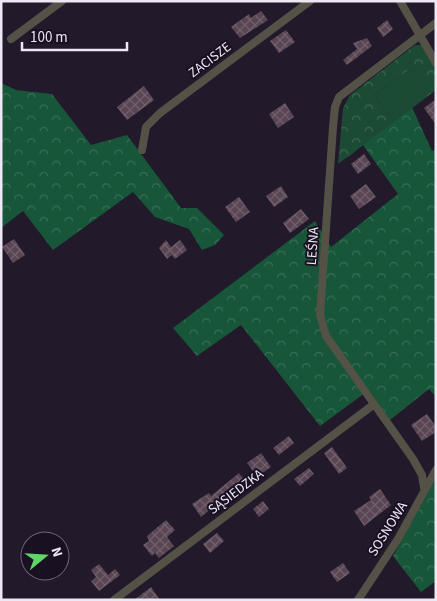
<svg xmlns="http://www.w3.org/2000/svg" width="437" height="601" font-family="'Source Sans 3',sans-serif">
	<style>
		.grass { fill: #1c4b34 }
		.forest { fill: url(#forest-crowns) }
		.park { fill: url(#park-crowns); fill-rule: evenodd }
		.building { fill: url(#building-cross-hatch) }
		.lines { fill: none; stroke-linecap: round; stroke-linejoin: round }
		.minor { stroke: #545147; stroke-width: 8 }
		.labels { text-anchor: middle; dominant-baseline: central; stroke-width: 4; stroke-linejoin: round; paint-order: stroke }
		.street-label { font-size: 14px; fill: #eee8f4; stroke: #191021 }
	</style>
	<defs>
		<pattern id="forest-crowns" width="20" height="18" patternUnits="userSpaceOnUse" patternTransform="scale(1.25)"><rect width="20" height="18" fill="#175639"/><path d="M2 6a3 3 0 1 1 6 0M12 15a3 3 0 1 1 6 0" fill="none" stroke="#396e56"/></pattern>
		<pattern id="park-crowns" width="20" height="18" patternUnits="userSpaceOnUse" patternTransform="scale(1.25)"><rect width="20" height="18" fill="#1c4b34"/><path d="M2 6a3 3 0 1 1 6 0M12 15a3 3 0 1 1 6 0" fill="none" stroke="#3d6552"/></pattern>
		<pattern id="building-cross-hatch" width="8" height="8" patternUnits="userSpaceOnUse" patternTransform="scale(1.25)"><rect width="8" height="8" fill="#594553"/><path d="M0 0l8 8M0 8l8-8" fill="none" stroke="#71606c"/></pattern>
	</defs>
	<rect width="100%" height="100%" fill="#22192b"/>
	<path class="grass" d="M412,68l15,21 -38,27 -15,-21z"/>
	<path class="forest" d="M1,83l15,7 36,4 39,51 36,-10 54,73h16l27,27 -9,10 -13,5 -13,-21 -34,-12 -22,-25 -80,58 -30,-39 -22,17z
		M372,95l12,20 5,1 22,-11 21,46 4,-2v248l-7,-8 -39,31 -21,-30 -49,36 -79,-101 -44,31 -24,-28 142,-107 16,26 67,-53 -35,-49 -15,12z
		M436,478v103l-15,11 -28,-36z"/>
	<path class="park" d="M415,45h7l14,25v20l-98,74 5,-56 7,-13zM412,68l14,21 -37,27 -15,-21z"/>
	<path class="building" d="M261,11l7,9 -28,18 -9,-11 18,-13 2,4z
		M387,20l6,9 -10,8 -6,-9z
		M286,30l9,12 -16,11 -9,-12z
		M367,38l5,8 -25,19 -4,-5 14,-11 -4,-6z
		M144,86l10,14 -27,20 -10,-13z
		M436,99v26l-12,-17z
		M285,103l9,14 -16,11 -9,-14z
		M364,154l7,10 -13,10 -7,-10z
		M366,184l10,13 -17,12 -9,-13z
		M281,186l7,11 -14,10 -8,-11z
		M239,197l11,15 -14,10 -11,-15z
		M301,209l8,10 -19,14 -7,-10z
		M14,239l11,16 -12,8 -11,-16z
		M166,240l5,7 9,-7 7,10 -12,9 -3,-4 -5,4 -8,-11z
		M427,414l9,13v5l-14,9 -11,-16z
		M289,436l5,7 -15,12 -6,-7z
		M332,447l15,21 -8,6 -15,-21z
		M261,453l10,14 -14,10 -10,-14z
		M309,468l5,6 -14,12 -6,-7z
		M239,473l9,12 -15,11 -2,-4 -30,25 -9,-13 17,-11 2,3z
		M380,489l11,16 -27,21 -10,-15 17,-11 -2,-3z
		M263,501l6,8 -10,8 -6,-8z
		M166,520l9,10 -8,7 7,9 -15,12 -4,-5 -3,3 -9,-11 6,-4 -2,-5z
		M217,533l7,8 -14,12 -7,-9z
		M343,563l7,10 -13,9 -7,-10z
		M99,564l9,11 7,-6 5,6 -21,16 -8,-10 5,-4 -5,-7z
		M151,587l9,13h-26z"/>
	<g class="lines">
		<path class="minor" d="M400,1l36,62
			M11,39l51,-38
			M142,150l4,-23 14,-14 150,-112
			M424,488l-2,-13 -9,-16 -87,-123 -6,-21 13,-188 2,-20 4,-10 97,-74
			M114,600l259,-195
			M358,600l40,-61 38,-69"/>
	</g>
	<g class="labels">
		<g class="street-label">
			<text transform="translate(210 60) rotate(-37)">ZACISZE</text>
			<text transform="translate(313 246) rotate(-86)">LEŚNA</text>
			<text transform="translate(236 492) rotate(-37)">SĄSIEDZKA</text>
			<text transform="translate(388 529) rotate(-58)">SOSNOWA</text>
		</g>
	</g>
	<rect width="437" height="601" fill="none" stroke="#eee8f4" stroke-width="5"/>
	<g transform="translate(45 556) rotate(72)"><circle r="24" fill="#191021" stroke="#6e6675"/>
	<path d="M0-4L9 19L0 12L-9 19Z" fill="#60d56a"/>
	<text y="-8" font-size="14" font-weight="bold" text-anchor="middle" fill="#eee8f4">N</text>
	</g>
	<path d="M22 42v8h105v-8" fill="none" stroke="#eee8f4" stroke-width="2.5"/>
	<text x="30" y="42" font-size="15" fill="#eee8f4" stroke="#191021" stroke-width="4" paint-order="stroke">100 m</text>
</svg>
